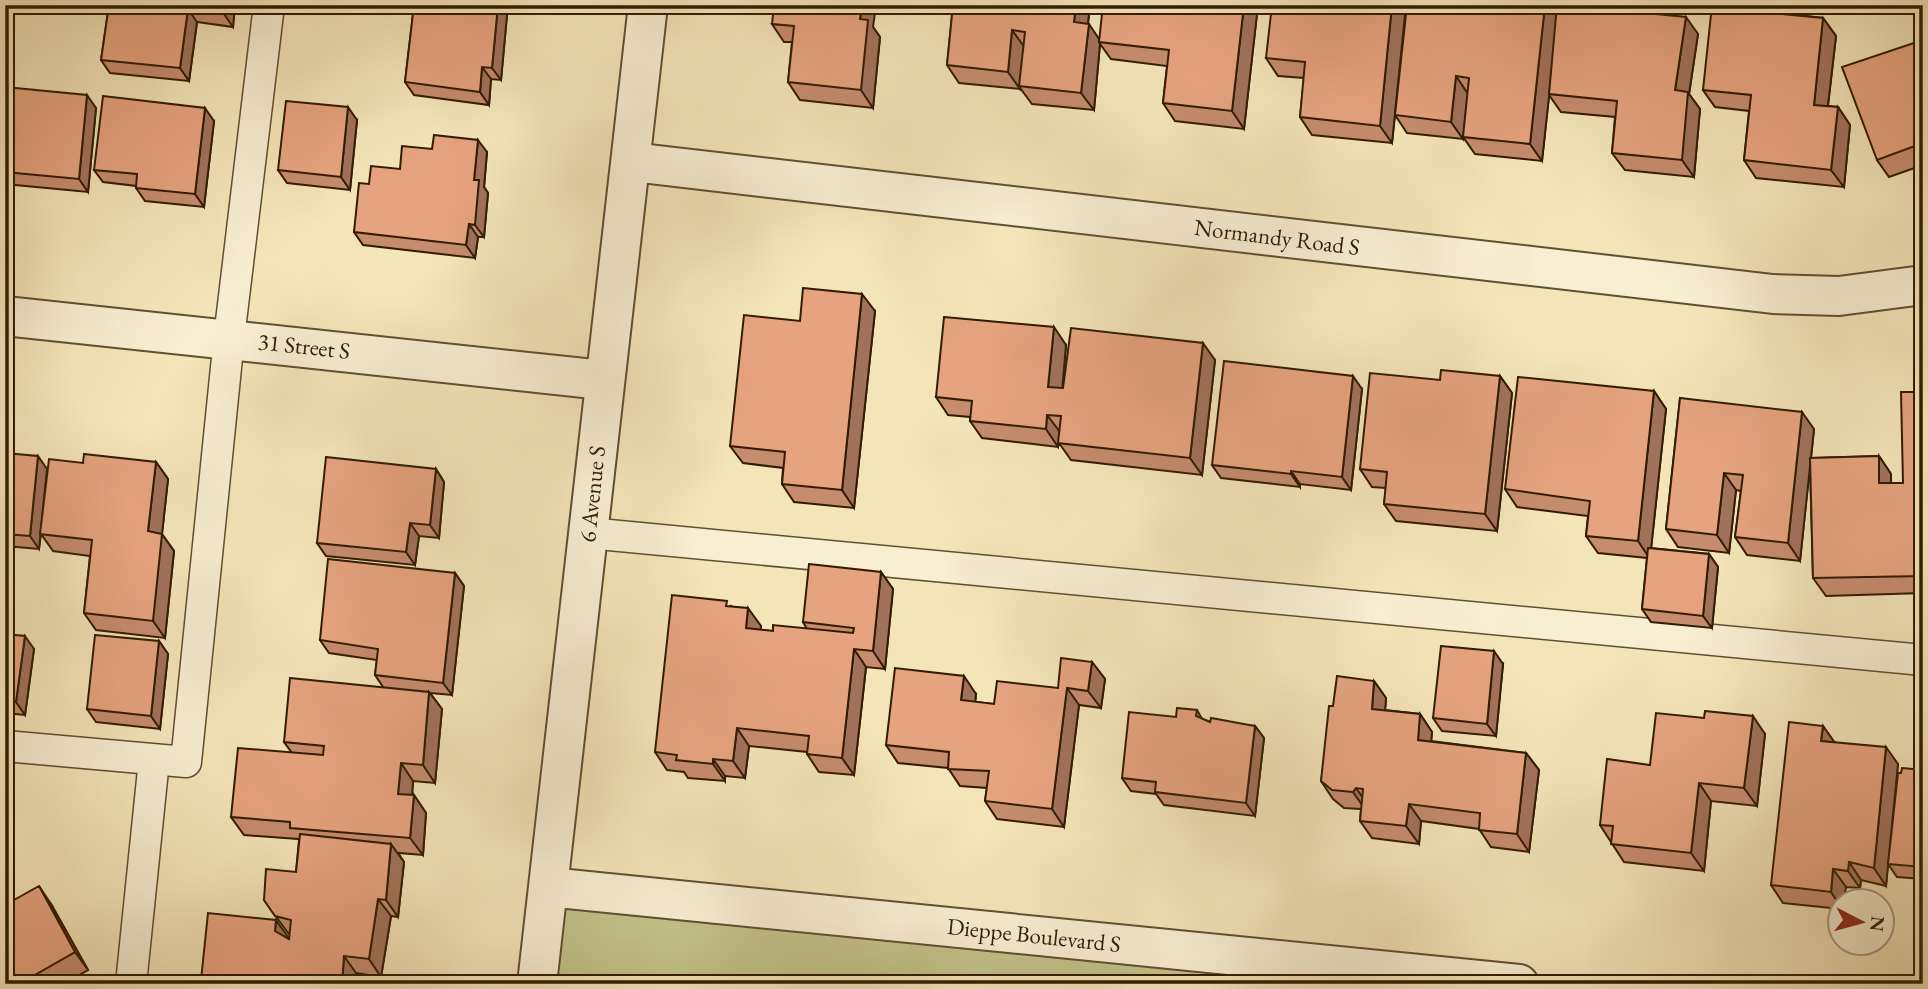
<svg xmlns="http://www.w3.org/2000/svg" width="1928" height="989" font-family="'EB Garamond',serif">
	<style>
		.green { fill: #c2c28a; stroke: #7a6e46; stroke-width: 2 }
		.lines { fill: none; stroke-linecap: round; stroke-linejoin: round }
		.lane-casing { stroke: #624e30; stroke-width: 33 }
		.street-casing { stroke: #624e30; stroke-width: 42 }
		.lane { stroke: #f8eed2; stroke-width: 30 }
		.street { stroke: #f8eed2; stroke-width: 38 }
		.wall { fill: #c68c6e; stroke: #321b02; stroke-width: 2 }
		.shaded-wall { fill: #a1725a; stroke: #321b02; stroke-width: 2 }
		.building { fill: #e6a380; stroke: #321b02; stroke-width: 2 }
		.labels { text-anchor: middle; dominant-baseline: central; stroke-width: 5; stroke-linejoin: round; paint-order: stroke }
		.street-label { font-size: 23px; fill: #321b02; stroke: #f8eed2 }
	</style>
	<rect width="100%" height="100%" fill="#f4e5b9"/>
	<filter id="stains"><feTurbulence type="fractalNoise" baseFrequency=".00286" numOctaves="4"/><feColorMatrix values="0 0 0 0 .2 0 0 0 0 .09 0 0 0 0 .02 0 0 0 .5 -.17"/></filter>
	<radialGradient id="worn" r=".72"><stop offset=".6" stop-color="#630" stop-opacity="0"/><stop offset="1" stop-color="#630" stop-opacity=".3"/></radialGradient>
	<path class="green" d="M548,887l971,97h-982z"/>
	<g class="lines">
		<defs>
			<path id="lane" d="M588,533l1335,127
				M5,746l181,16 43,-424 40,-333
				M131,984l23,-224"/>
			<path id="street" d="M632,162l1141,132 66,2 84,-11
				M5,316l598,64
				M548,887l971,97
				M537,984l111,-979"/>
		</defs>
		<use href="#lane" class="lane-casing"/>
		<use href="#street" class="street-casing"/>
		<use href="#lane" class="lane"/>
		<use href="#street" class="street"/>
	</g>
	<path class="wall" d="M109,5h126l-2,22 -36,-5 -8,59 -79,-8 -9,-13z
		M414,5h86l7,10 -6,65 -10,-1 -2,26 -75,-10 -9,-13z
		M953,5h137l-2,19 11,15 159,-34 -14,124 -69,-8 -12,-18 4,-37 -56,-7 -11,-15 -6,66 -62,-6 -12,-16v1l-61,-6 -12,-18z
		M1790,5l7,10 26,3 13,18 -8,70 10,1 12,18 -6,62 -88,-9 -12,-18 5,-49 -34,-4 -12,-17z
		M1557,11l94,2 47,21 -9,60 11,15 -6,68 -69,-7 -13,-17 3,-36 -54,-5 -12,-17 -7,66 -67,-7 -12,-17v2l-56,-6 -12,-18 -3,28 -80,-8 -12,-18 4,-39 -26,-2 -12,-18z
		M772,24l101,3 7,10 -7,71 -73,-8 -12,-18 4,-40h-8z
		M1923,40v125l-34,12 -12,-17z
		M5,87l91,21 -8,84 -83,-8z
		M357,120l-7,70 -63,-7 -9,-13z
		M214,121l-10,86 -59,-6 -9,-13v-2l-33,-4 -9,-12z
		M487,152l-3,35 4,6 -4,44h-6l-3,21 -112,-13 -9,-13 15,-48 31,-15z
		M875,311l-21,197 -60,-6 -12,-18 1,-16 -40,-5 -13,-17 70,-125z
		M1066,345l-4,43 153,-28 -13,115 -131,-15 -12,-17 -1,4 -76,-9 -12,-17v-4l-22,-2 -12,-18z
		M1500,376l12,17 -15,138 -101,-10 -12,-17 2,-16 -14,-1 -12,-18 80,-89z
		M1362,389l-11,101 -51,-6v3l-79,-9 -9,-13z
		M1654,391l12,18 -15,139 58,6 9,13 -6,61 -61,-6 -9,-13 5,-51 -49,-5 -12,-17 2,-20 -71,-9 -12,-18z
		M1923,392v201l-97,3 -13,-18 -3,-113 -10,96 -53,-6 -12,-18 6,-46 -5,-1 -7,63 -51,-6 -12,-18 14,-131 134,31 -3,29 68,-2 12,18v9h12z
		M5,453l42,16 -4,43 40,-49 73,-1 12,17 -6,55 12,17 -9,87 -69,-8 -12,-17 6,-57 -37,-5 -12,-17 -2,15 -34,-3z
		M436,469l8,13 -5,56 -20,-2 -4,29 -89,-9 -9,-13z
		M881,572l12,17 -8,80 -19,-2 -12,108 -35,-3 -12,-18v-2l-58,-6 -4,32 -20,-2v5l-37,-3 -4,-6 -17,-2 -12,-18 76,-146 30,20 -1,4 13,1 34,-2 -4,-7z
		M455,573l9,13 -12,109 -22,-2 12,16 -7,74 -22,-2 -1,14h2l12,18 -3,42 -25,-2 6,9 -6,55 -7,-1 -10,61 -25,-4v11h-152l-3,-4 87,-43 1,2 1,-5 -2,-1 -24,-33 32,-28 3,-32 -1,-1 -54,-4 -13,-18 61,-64 -8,-11 99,-55 -8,-12 2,-15 -48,-7 -9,-13z
		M5,634l29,15 -9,66 -20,-2z
		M159,641l9,13 -8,75 -64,-7 -9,-13z
		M1092,662l13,17 -4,29 -22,-3 -15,122 -67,-8 -12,-18 2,-13 -27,-2 -12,-18 -50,-5 -12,-18 90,-51 -1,8 19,2 64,-16z
		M1503,664l-7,72 -54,-5 -9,-13z
		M1374,681l12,17 -1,12 35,4 12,18 -1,9 95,12 13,17 -10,82 -38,-5 -12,-18 -58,-8 -2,23 -47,-6 -12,-17 1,-12 -17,-1 -11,-9 -12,-18 12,-75z
		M1197,710l5,9 8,3 45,4 9,12 -9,78 -91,-11 -8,-11 -25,-3 -9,-13 54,-61z
		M1823,726l11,16 64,22 -9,92 12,-83 22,-3v109l-26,-2 -9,-13 -2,22 -25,-6 -1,8 -14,-1 -6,14v8l-57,-6 -12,-18z
		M1765,734l-8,72 -46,-5 -7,70 -80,-9 -24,-37 50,-60z
		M51,904l37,66 -25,14h-58z"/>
	<path class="shaded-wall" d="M225,5h10l-2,22 -9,-13z
		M498,5h2l7,10 -6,65 -9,-12z
		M862,5h14l-3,22 7,10 -7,71 -12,-18 -1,-71z
		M1076,5h14l-4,35 -12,-18z
		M1244,5h14l-14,124 -12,-18z
		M1392,5h14l-14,138 -12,-17z
		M1545,5h7l6,9 -16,147 -12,-17z
		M1638,5h14l-3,24 -12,-17z
		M1784,5h6l7,11 -14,-2z
		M188,9l9,13 -8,59 -9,-13z
		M1686,17l12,17 -9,60 11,15 -6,68 -12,-17 -7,-70z
		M1823,18l13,18 -10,86 -12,-17z
		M1089,24l12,18h-2l1,2 -6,66 -13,-17z
		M1012,30l13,18 -5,41 -12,-17z
		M482,67l9,12 -2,26 -9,-13z
		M1456,76l12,18 -5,45 -12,-17z
		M87,95l9,13 -8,84 -9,-13z
		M348,107l9,13 -7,70 -9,-13z
		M1838,107l12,18 -6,62 -13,-17z
		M205,108l9,13 -10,86 -9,-13z
		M478,140l9,12 -3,35 4,6 -4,44 -9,-12 -1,-45z
		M469,224l9,13 -3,21 -9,-13z
		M862,294l13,17 -21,197 -12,-18z
		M1054,327l12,18 -5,60 -13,-18z
		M1203,343l12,17 -13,115 -12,-17z
		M1353,376l9,13 -11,101 -9,-13z
		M1500,376l12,17 -15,138 -12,-17z
		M1654,391l12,18 -16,150 -12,-18z
		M1802,412l12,17 -14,132 -12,-18z
		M1047,415l13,17 -2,15 -12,-18z
		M38,456l9,13 -8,80 -9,-13z
		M1879,456l12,18v26l-12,-17z
		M156,462l12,17 -6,55 12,17 -9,87 -12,-17 -5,-90z
		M436,469l8,13 -5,56 -9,-13z
		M1291,471l9,13v3l-9,-13z
		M1724,473l12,17 -7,63 -12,-18z
		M410,523l9,13 -4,29 -9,-13z
		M1709,554l9,13 -6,61 -9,-12z
		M881,572l12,17 -8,80 -12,-18z
		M455,573l9,13 -12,109 -9,-12z
		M748,608l13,18 -3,20 -12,-18z
		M25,636l9,13 -9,66 -9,-13z
		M159,641l9,13 -8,75 -9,-13z
		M854,649l12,18 -12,108 -12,-17z
		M1494,651l9,13 -7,72 -9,-12z
		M1092,662l13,17 -4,29 -13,-17z
		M964,676l12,18 -2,23 -13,-17z
		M1374,681l12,17 -2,28 -12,-17z
		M1067,688l12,17 -15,122 -12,-18z
		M429,692l13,17 -7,74 -12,-18z
		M1420,714l12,18 -2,25 -12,-17z
		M1753,716l12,18 -8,72 -13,-18z
		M1255,726l9,12 -9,78 -9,-13z
		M1823,726l12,17 -14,-2z
		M737,728l12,18 -4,32 -12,-17z
		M1886,747l12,17 -12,122 -12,-18z
		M1526,753l13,17 -10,82 -12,-18z
		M713,759l12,17v5l-12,-17z
		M401,763l12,18 -2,31 -13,-18z
		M1699,783l12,18 -7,70 -13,-18z
		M1356,788l12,17 -3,4 -12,-17z
		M414,795l12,18 -3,42 -13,-17z
		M1409,804l12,17 -2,23 -13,-18z
		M391,844l13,18 -6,55 -12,-17z
		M1849,862l12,18 -1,8 -12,-17z
		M1833,869l13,18 -2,14h-4v5l-9,-14z
		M39,886l12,18 37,66 -13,-18z
		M378,899l13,17 -10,61 -12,-18z
		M276,920l12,17 -1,11 -12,-17z
		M344,956l12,17v11h-14z"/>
	<path class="building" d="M109,5h116l-1,9 -36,-5 -8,59 -79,-8z
		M414,5h84l-6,63 -10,-1 -2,25 -75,-10z
		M774,5h88l-2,14 8,1 -7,70 -73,-8 6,-56 -22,-2z
		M953,5h123l-2,17 15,2 -8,69 -62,-7 6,-54 -13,-2 -4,42 -61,-7z
		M1103,5h141l-12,106 -69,-8 6,-53 -70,-8z
		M1272,5h120l-12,121 -80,-9 5,-55 -39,-4z
		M1407,5h138l-15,139 -67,-7 6,-59 -13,-2 -5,46 -56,-7z
		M1557,5h81l-1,7 49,5 -11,73 13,2 -6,68 -70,-7 5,-52 -68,-7z
		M1712,5h72l-1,9 40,4 -9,87 24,2 -7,63 -87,-10 7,-65 -48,-5z
		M1923,40v103l-46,17 -35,-93z
		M5,87l82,8 -8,84 -74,-7z
		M103,96l102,12 -10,86 -59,-6 1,-14 -43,-4z
		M286,101l62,6 -7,70 -63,-7z
		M434,135l44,5 -4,40h5l-4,45 -6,-1 -3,21 -112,-13 5,-49 10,1 2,-18 29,3 2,-23 30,3z
		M803,288l59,6 -20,196 -60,-6 3,-32 -55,-6 14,-131 56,6z
		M944,317l110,10 -6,60 15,1 8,-60 132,15 -13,115 -132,-15 3,-27 -14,-1 -1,14 -76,-8 2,-20 -36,-4z
		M1224,361l129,15 -11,101 -51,-6v3l-79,-9z
		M1441,370l59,6 -15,138 -101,-10 3,-32 -27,-3 10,-96 70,7z
		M1518,377l136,14 -16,150 -52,-5 4,-35 -85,-12z
		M1901,392h22v184l-110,2 -3,-120 69,-2v27h24z
		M1680,398l122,14 -14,131 -53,-6 8,-62 -19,-2 -7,62 -51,-6z
		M5,453l33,3 -8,80 -25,-2z
		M84,454l72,8 -8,69 14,3 -9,87 -69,-8 8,-73 -52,-6 9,-75 34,4z
		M326,457l110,12 -6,56 -20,-2 -4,29 -89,-9z
		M1648,548l61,6 -6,62 -61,-7z
		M328,559l127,14 -12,110 -68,-8 3,-26 -58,-9z
		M809,564l72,8 -8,79 -19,-2 -12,109 -35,-4 2,-18 -72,-8 -4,33 -20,-2v5l-37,-4 1,-5 -22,-3 17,-157 55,6 -1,5 22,2 -2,20 27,3v-6l80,8 1,-5 -51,-6z
		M5,634l20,2 -9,66 -11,-1z
		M95,635l64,6 -8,75 -64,-7z
		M1441,646l53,5 -7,73 -54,-6z
		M1061,658l31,4 -4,29 -21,-3 -15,121 -67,-8 4,-30 -41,-2 1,-17 -63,-7 9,-77 69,8 -3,24 33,4 3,-23 61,7z
		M1337,676l37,5 -2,28 48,5 -2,26 108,13 -9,81 -38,-4 1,-17 -71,-9 -3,22 -46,-5 3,-32 -7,-1 -3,4 -21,-2 -11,-9 8,-75h4z
		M290,678l139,14 -6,73 -22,-2 -3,31 16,1 -4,43 -120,-10v-6l-59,-5 7,-69 85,7 1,-9 -40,-4z
		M1177,708l20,2 -1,6 14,6 1,-4 44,8 -9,77 -91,-11 1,-10 -34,-4 7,-66 47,5z
		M1705,711l48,5 -9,72 -45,-5 -8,70 -80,-9 2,-18 -13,-1 7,-66 43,6 6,-52 48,5z
		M1789,722l34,4 -2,15 65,6 -12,121 -25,-6 -1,9 -15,-2 -2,23 -60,-7z
		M1902,768l21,2v97l-35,-3 10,-91h3z
		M300,834l91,10 -5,56 -8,-1 -9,60 -25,-3 -2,28h-102l-39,-4 7,-67 68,7 -1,11 14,8 2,-19 -16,-4 -11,-16 2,-31 30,3z
		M39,886l36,66 -56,32h-14v-79z"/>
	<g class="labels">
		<g class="street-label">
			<text transform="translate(1277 237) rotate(7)">Normandy Road S</text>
			<text transform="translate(304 346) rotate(6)">31 Street S</text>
			<text transform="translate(592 494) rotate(-84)">6 Avenue S</text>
			<text transform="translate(1034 935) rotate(6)">Dieppe Boulevard S</text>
		</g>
	</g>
	<rect width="1928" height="989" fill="none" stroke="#f4e5b9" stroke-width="28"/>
	<rect x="7" y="7" width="1914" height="975" fill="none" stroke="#321b02" stroke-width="3.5"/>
	<rect x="14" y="14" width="1900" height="961" fill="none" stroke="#321b02" stroke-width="2"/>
	<g transform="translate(1861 922) rotate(96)"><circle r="33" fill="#f8eed2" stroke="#a99a7f" stroke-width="2"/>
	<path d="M0-5L12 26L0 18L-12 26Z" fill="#8f2418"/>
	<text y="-10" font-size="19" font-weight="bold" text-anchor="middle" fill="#321b02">N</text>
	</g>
	<rect width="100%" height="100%" filter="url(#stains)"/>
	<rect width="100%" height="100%" fill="url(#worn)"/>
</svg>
